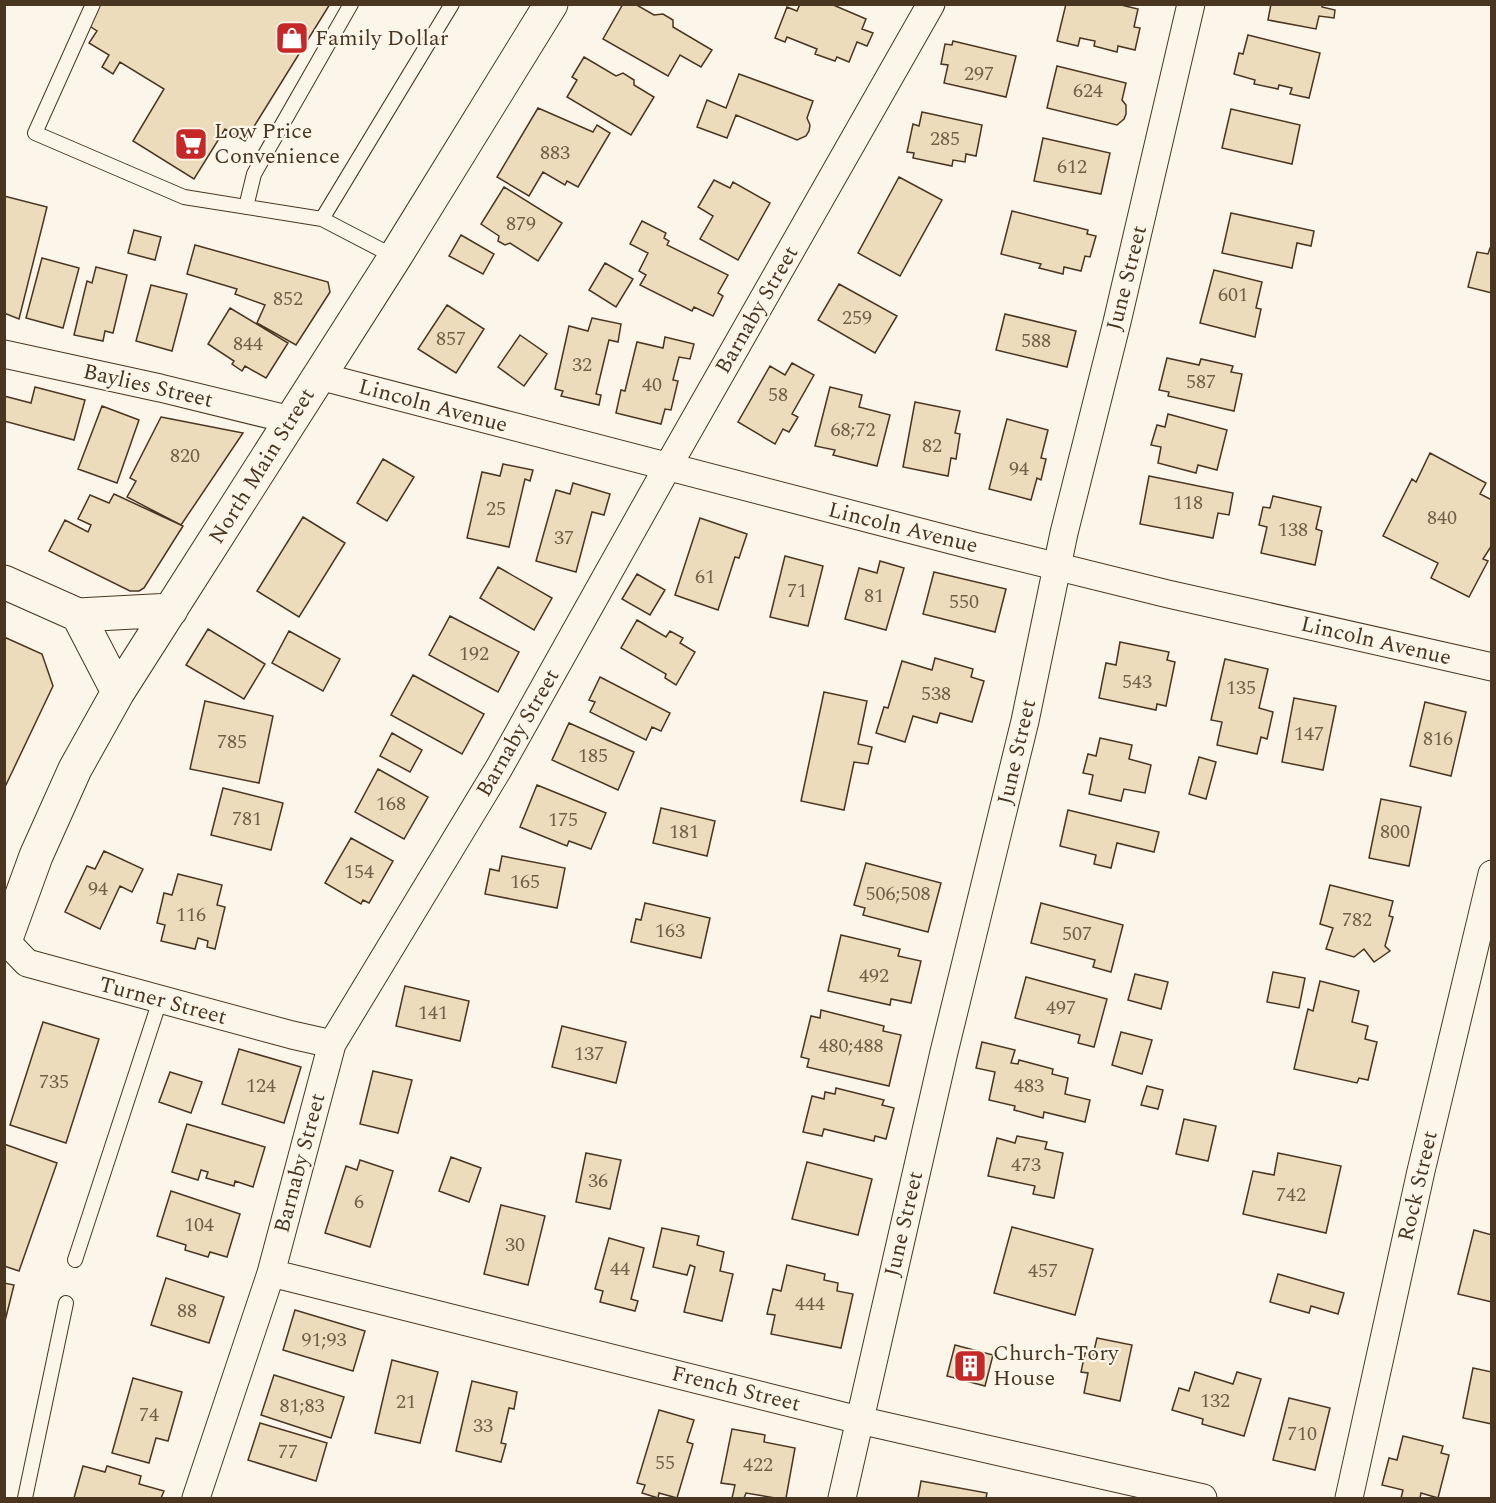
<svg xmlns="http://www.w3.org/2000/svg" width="1496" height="1503" font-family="Spectral,serif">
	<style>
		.building { fill: #ecdcbc; stroke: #4a3520; stroke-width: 1.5 }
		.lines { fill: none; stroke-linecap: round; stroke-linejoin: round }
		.service-casing { stroke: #4a3520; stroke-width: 16 }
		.minor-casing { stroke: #4a3520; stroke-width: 29 }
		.secondary-casing { stroke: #4a3520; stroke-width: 35 }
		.service { stroke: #fbf6e9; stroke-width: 14 }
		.minor { stroke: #fbf6e9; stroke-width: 27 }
		.secondary { stroke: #fbf6e9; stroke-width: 33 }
		.labels { text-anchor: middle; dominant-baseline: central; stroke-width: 4.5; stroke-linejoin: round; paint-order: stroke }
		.number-label { font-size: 20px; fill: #725f47 }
		.poi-label { font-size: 22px; fill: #4a3520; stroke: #fbf6e9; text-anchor: start }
		.street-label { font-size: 22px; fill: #4a3520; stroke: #fbf6e9 }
	</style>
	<rect width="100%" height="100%" fill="#fbf6e9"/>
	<path class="building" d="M97,4h233l-85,137 -20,-12 -31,50 -61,-38 31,-52 -44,-27 -7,12 -11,-7 7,-12 -20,-12 8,-12 -12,-8z
		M623,4h12l19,11 9,-1 10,6v7l39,23 -11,17 -21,-12 -12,21 -65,-37z
		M800,4h31l35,15 -4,10 11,4 -6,13 -10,-4 -8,20 -12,-5 -2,4 -20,-7 2,-5 -30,-12 -2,5 -10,-4 12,-31 10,4z
		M1066,4h51l21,5 -4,18 6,1 -5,22 -17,-4 -1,6 -23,-6 1,-5 -15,-3 -2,8 -21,-5z
		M1271,4h51v3l13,3 -1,8 -15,-2 -3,13 -48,-9z
		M1248,35l72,18 -11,45 -19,-4 2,-6 -13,-3 -1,4 -24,-5 1,-4 -21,-6 5,-21 4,1z
		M953,41l63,15 -10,41 -62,-14 4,-18 -7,-1 4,-20 7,1z
		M584,57l32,19 7,-3 11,7v5l20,12 -23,38 -64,-38 10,-17 -5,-3z
		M1057,66l69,17 -4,17 4,5v9l-2,5 -7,6 -70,-17z
		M739,74l74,27 -6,17 3,7 -1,6 -3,5 -9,4 -61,-25 -9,23 -30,-11 10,-27 19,8z
		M538,108l55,24 4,-7 13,8 -32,54 -11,-6 -2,4 -22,-13 -14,24 -32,-19z
		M1231,109l69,16 -8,39 -70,-16z
		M922,112l60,13 -6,31 -10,-2 -1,8 -12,-2 -1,6 -39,-8 1,-5 -7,-1 6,-28 6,2z
		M1043,138l67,15 -9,41 -67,-13z
		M899,177l43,23 -42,76 -42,-23z
		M714,180l16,8 3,-6 37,21 -32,57 -38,-21 13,-23 -15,-9z
		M504,187l58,36 -24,38 -28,-18 -5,2 -7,-4 1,-5 -18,-12z
		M4,196l43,11 -28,112 -15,-6z
		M1012,211l76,19 -1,4 9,2 -6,21 -5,-1 -4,15 -17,-4 -1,7 -24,-6 2,-4 -40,-10z
		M1231,213l83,18 -3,15 -14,-3 -5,25 -70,-15z
		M642,221l24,12 -2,5 5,3 -2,4 61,30 -10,18 5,3 -10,20 -19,-9 -2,4 -52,-26 6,-10 -7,-4 9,-18 -18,-9z
		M134,230l27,7 -6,23 -27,-7z
		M461,235l33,19 -11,20 -34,-18z
		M195,245l133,37 2,10 -34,53 -39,-22 8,-18 -30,-11 2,-5 -50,-15z
		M1490,248h2v45l-24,-6 9,-35 11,2z
		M42,258l37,10 -16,60 -37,-10z
		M605,263l28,16 -17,28 -27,-17z
		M96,267l31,8 -14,58 -8,-2 -2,10 -29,-6 13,-54 5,2z
		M1214,270l48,12 -6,26 5,1 -6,28 -55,-14z
		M839,284l58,32 -22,37 -57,-33z
		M151,285l36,9 -15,57 -36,-10z
		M447,305l37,24 -28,44 -38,-24z
		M230,308l58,35 -22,35 -21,-12 -3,5 -10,-7 2,-3 -26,-17z
		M1005,314l71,17 -9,36 -71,-17z
		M592,318l29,6 -3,18 -9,-2 -13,54 5,1 -2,10 -38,-9 2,-5 -8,-2 14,-63 19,5z
		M520,335l27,19 -23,32 -26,-19z
		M665,337l29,7 -4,15 -11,-2 -6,23 5,1 -7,29 -6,-1 -4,15 -45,-11 5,-23 4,1 12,-49 26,6z
		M1167,358l32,7 2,-6 32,7 -2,6 11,2 -8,37 -66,-15 1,-4 -10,-2z
		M792,363l22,12 -22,39 6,3 -9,15 -6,-3 -8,15 -37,-22 32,-56 15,9z
		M35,387l50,13 -11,40 -70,-19v-25l27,7z
		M830,387l32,8 -3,12 31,8 -13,51 -44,-11 2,-5 -20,-4z
		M915,402l45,9 -5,22 5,1 -4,25 -5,-1 -3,18 -45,-9z
		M102,406l37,14 -22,63 -39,-14z
		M1168,414l59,16 -10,40 -19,-5 -2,8 -38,-10 3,-16 -10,-2 6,-20 8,2z
		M161,417l82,16 -62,92 -54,-28 9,-16 -6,-3z
		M1007,419l41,11 -7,28 5,1 -5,21 -4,-2 -6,22 -42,-11z
		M1430,453l56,30 -6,11 12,6v45l-9,14 5,2 -19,36 -38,-19 7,-15 -55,-27 29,-57 4,3z
		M383,459l31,18 -27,44 -30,-18z
		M503,464l30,6 -3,11 -5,-2 -16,68 -42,-9 15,-66 18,4z
		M1149,476l84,17 -4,22 -11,-2 -5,25 -73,-14z
		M573,483l37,11 -6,21 -12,-3 -16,60 -40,-11 20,-71 14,4z
		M114,494l69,32 -39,62 -5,3h-9l-81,-40 16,-31 23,12 3,-7 -13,-6 12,-24 19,8z
		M1273,496l48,11 -5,22 6,2 -7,34 -54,-12 6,-26 -8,-2 4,-18 7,1z
		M303,517l42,26 -46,74 -42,-26z
		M700,518l47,16 -8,24 -4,-1 -17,53 -43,-15z
		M785,556l38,10 -15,60 -38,-9z
		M880,561l24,7 -18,62 -41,-11 14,-51 18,5z
		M498,567l54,31 -18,32 -54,-32z
		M934,572l72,17 -11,43 -72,-18z
		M637,574l28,16 -15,25 -28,-16z
		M450,616l69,36 -21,40 -69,-37z
		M637,620l29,17 4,-6 13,7 -3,5 15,9 -19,33 -11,-7 1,-4 -45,-26z
		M208,629l57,35 -21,35 -58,-34z
		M289,631l51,28 -17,32 -51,-28z
		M4,637l38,17 11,32 -49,103z
		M1120,642l49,10 -2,8 8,2 -9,44 -9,-2 -1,6 -57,-12 7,-35 10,2z
		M935,658l38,11 -2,8 13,4 -12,41 -32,-9 -3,10 -24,-7 -8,26 -29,-9 8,-26 4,1 14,-47 30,9z
		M1225,659l43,10 -9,39 14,4 -6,27 -6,-2 -4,17 -40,-9 5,-23 -11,-2z
		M413,675l71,39 -22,40 -71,-39z
		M600,677l70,36 -9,18 -9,-4 -6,13 -56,-28 5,-10 -6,-2z
		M824,692l43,9 -9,43 14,3 -4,17 -14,-2 -10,48 -43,-9z
		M1294,698l42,8 -13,64 -41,-8z
		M205,701l68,15 -14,67 -69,-14z
		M1425,702l41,10 -15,64 -41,-10z
		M569,723l65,29 -16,38 -66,-30z
		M392,733l30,17 -12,22 -30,-16z
		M1100,738l32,7 -3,14 22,6 -6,28 -21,-4 -3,12 -32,-7 4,-19 -10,-2 5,-19 8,2z
		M1199,757l17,5 -10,37 -17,-5z
		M378,769l50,28 -24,42 -49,-27z
		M537,785l69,28 -15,36 -22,-8 -2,5 -47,-19z
		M223,788l60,15 -12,47 -60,-15z
		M1381,799l40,8 -12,59 -40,-8z
		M661,808l54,13 -8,35 -54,-13z
		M1068,810l91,22 -5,20 -37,-9 -6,25 -17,-4 2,-9 -36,-9z
		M351,838l42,23 -24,42 -6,-3 -2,4 -36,-21z
		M104,851l39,18 -11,23 -12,-6 -20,43 -35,-17 22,-46 8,3z
		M502,856l63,12 -8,40 -72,-14 5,-25 9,2z
		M866,863l75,20 -13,49 -65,-17 2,-7 -11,-3z
		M178,874l44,11 -5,20 8,2 -10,42 -8,-2 1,-6 -10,-3 -3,11 -34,-8 4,-16 -8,-2 7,-30 8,2z
		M1330,885l63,16 -4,15 4,1 -8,29 5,5 -16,11 -10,-13 -10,8 -28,-8 7,-21 -13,-4z
		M645,903l65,15 -9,40 -70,-16 5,-23 5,1z
		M1041,903l82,22 -12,47 -18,-5 2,-7 -64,-17z
		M841,935l59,14 -2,7 23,5 -10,42 -20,-4 -1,6 -62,-14z
		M1273,972l32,6 -6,30 -32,-6z
		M1135,974l33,8 -7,27 -33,-9z
		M1026,977l81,22 -13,48 -16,-4 2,-8 -65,-17z
		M1320,981l39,10 -7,31 16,4 -3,13 12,3 -9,38 -9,-2 -2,5 -63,-14 14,-60 5,2z
		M405,986l64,15 -9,40 -64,-15z
		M821,1010l63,16 -1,5 18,4 -12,51 -82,-19 2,-8 -8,-2 10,-41 9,2z
		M43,1022l56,17 -33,104 -56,-18z
		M562,1026l64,16 -10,41 -64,-16z
		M1121,1032l31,8 -10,34 -30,-9z
		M982,1042l33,8 -4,13 7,1 1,-4 34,9 -1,5 16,4 -3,16 25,6 -5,22 -41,-10 -1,6 -29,-8 1,-4 -26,-6 6,-28 -19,-4z
		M239,1049l62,18 -17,56 -62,-19z
		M373,1071l39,9 -14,53 -38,-9z
		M170,1072l32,10 -11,31 -32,-11z
		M1147,1086l16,4 -5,19 -17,-4z
		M836,1088l48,12 -2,5 12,3 -8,31 -11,-3 -1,5 -50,-12 -2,7 -19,-4 9,-36 12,3 1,-7 10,2z
		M1184,1119l32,7 -8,35 -32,-7z
		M187,1124l78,23 -12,40 -18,-6 -1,5 -28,-8 2,-6 -7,-2 -3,10 -26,-8z
		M1017,1136l30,6 -2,7 18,4 -9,45 -21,-4 2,-8 -47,-10 9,-38 18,5z
		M4,1144l53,19 -38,108 -15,-5z
		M586,1153l35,7 -11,49 -34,-7z
		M1278,1153l63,13 -15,67 -83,-19 10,-43 21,4z
		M451,1157l30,11 -12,34 -30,-11z
		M360,1160l33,11 -23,76 -45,-14 21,-67 11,4z
		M807,1162l65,17 -14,56 -66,-16z
		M171,1191l69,23 -13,43 -17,-5 -2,5 -23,-7 1,-5 -29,-9z
		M501,1205l44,11 -17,69 -44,-11z
		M1012,1227l81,22 -18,66 -81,-22z
		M662,1228l37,8 -2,9 27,7 -4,19 13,3 -11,47 -38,-9 11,-45 -5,-2 -3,10 -34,-8z
		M1474,1230l18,5v67l-34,-8z
		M609,1238l35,10 -13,51 7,2 -3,10 -35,-9 3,-11 -8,-2z
		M787,1265l38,9 -1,6 14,3 -1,8 16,3 -12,54 -70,-14 4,-19 -8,-1 6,-25 8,2z
		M1278,1274l66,19 -6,21 -27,-8 -2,7 -39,-11z
		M166,1278l58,19 -15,46 -58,-18z
		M4,1283l10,2 -10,40z
		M295,1310l70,21 -12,40 -70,-21z
		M1097,1338l35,7 -12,56 -36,-8 4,-20 -7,-1 4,-19 8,2z
		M955,1345l38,10 -8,31 -38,-10z
		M392,1360l46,12 -18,71 -45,-10z
		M1473,1368l19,4v52l-29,-6z
		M1195,1372l38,12 4,-12 24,7 -17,57 -42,-12 1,-5 -31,-9 7,-22 10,3z
		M274,1375l70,22 -13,41 -70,-23z
		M133,1378l49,14 -14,49 -12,-3 -7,25 -37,-10z
		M472,1381l45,11 -3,17 -5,-1 -8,35 5,1 -5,18 -45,-11z
		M1289,1398l41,10 -15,62 -42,-10z
		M659,1410l35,10 -7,22 6,2 -16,54 -18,-5 -1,5 -16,-5 3,-8 -8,-2z
		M260,1423l67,20 -11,38 -68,-21z
		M732,1429l33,6 -1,7 31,6 -9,50h-11l-29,-5 -2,5h-12l3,-13 -14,-2z
		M1403,1436l40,10 -2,7 8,2 -11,43 -17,-5 -1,5h-19l2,-8 -21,-5 7,-27 8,2z
		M83,1466l22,6 2,-6 34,10 -2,8 25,7 -3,7h-87z
		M921,1481l66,12 -1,5h-68z"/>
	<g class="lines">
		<defs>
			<path id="service" d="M93,4l-58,129 149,64 138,22 73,38
				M246,207l8,-33 97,-170
				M322,219l130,-215
				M75,1260l85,-260
				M25,1498l41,-195"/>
			<path id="minor" d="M4,354l156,34 131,32
				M319,376l651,169 198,49 324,73
				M4,939l23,24 265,72 40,9
				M271,1273l588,147 344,78
				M196,1498l75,-225 61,-229 167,-276 168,-300 264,-464
				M842,1498l102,-446 81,-331 39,-188 53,-211 74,-318
				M1349,1498l72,-327 71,-297"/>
			<path id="secondary" d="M4,582l74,33 93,-5
				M78,615l40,77
				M4,944l32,-88 39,-87 43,-77 277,-435 156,-253"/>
		</defs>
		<use href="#service" class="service-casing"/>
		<use href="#minor" class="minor-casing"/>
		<use href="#secondary" class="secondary-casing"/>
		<use href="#service" class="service"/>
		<use href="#minor" class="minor"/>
		<use href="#secondary" class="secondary"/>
	</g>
	<defs>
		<symbol id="shop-square" viewBox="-11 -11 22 22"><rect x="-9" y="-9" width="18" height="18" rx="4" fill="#c62828" stroke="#fbf6e9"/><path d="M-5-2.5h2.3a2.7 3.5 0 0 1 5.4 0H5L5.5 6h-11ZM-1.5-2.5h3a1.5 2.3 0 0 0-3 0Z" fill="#fff"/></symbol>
		<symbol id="supermarket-square" viewBox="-11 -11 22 22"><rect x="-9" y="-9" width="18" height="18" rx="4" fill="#c62828" stroke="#fbf6e9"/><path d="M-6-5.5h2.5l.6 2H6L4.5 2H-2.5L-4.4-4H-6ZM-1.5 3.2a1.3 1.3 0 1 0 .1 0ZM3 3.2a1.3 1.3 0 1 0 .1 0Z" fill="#fff"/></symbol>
		<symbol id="building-square" viewBox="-11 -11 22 22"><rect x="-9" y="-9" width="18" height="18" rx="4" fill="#c62828" stroke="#fbf6e9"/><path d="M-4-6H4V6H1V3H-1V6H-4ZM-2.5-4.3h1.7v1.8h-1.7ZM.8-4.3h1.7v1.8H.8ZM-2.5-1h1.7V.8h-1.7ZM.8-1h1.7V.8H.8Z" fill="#fff"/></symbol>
	</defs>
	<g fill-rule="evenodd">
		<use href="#shop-square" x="273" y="19" width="38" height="38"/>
		<use href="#supermarket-square" x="172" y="125" width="38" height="38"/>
		<use href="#building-square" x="951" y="1347" width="38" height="38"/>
	</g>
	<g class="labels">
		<g class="number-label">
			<text x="979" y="74">297</text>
			<text x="1088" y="91">624</text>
			<text x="945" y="139">285</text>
			<text x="555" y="153">883</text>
			<text x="1072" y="167">612</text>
			<text x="521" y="224">879</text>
			<text x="1233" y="295">601</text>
			<text x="288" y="299">852</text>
			<text x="857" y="318">259</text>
			<text x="451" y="339">857</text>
			<text x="1036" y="341">588</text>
			<text x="248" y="344">844</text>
			<text x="582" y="365">32</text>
			<text x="1201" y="382">587</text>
			<text x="652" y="385">40</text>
			<text x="778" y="395">58</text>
			<text x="853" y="430">68;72</text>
			<text x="932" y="446">82</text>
			<text x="185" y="456">820</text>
			<text x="1019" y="469">94</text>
			<text x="1188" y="503">118</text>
			<text x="496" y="509">25</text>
			<text x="1442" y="518">840</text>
			<text x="1293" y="530">138</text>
			<text x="564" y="538">37</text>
			<text x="705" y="577">61</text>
			<text x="797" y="591">71</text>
			<text x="874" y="596">81</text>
			<text x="964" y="602">550</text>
			<text x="474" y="654">192</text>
			<text x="1137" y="682">543</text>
			<text x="1241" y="688">135</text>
			<text x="936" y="694">538</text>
			<text x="1309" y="734">147</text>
			<text x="1438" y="739">816</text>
			<text x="232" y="742">785</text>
			<text x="593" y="756">185</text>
			<text x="391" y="804">168</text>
			<text x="247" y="819">781</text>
			<text x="563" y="820">175</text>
			<text x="684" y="832">181</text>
			<text x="1395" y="832">800</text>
			<text x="359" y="872">154</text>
			<text x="525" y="882">165</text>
			<text x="98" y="889">94</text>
			<text x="898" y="894">506;508</text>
			<text x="191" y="915">116</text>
			<text x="1357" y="920">782</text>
			<text x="670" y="931">163</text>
			<text x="1077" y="934">507</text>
			<text x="874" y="976">492</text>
			<text x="1061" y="1008">497</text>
			<text x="433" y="1013">141</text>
			<text x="851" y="1046">480;488</text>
			<text x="589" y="1054">137</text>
			<text x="54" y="1082">735</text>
			<text x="261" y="1086">124</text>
			<text x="1029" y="1086">483</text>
			<text x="1026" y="1165">473</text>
			<text x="598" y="1181">36</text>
			<text x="1291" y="1195">742</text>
			<text x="359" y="1202">6</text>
			<text x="199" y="1225">104</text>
			<text x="515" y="1245">30</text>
			<text x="620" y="1269">44</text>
			<text x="1043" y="1271">457</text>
			<text x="810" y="1304">444</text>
			<text x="187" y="1311">88</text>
			<text x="324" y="1340">91;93</text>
			<text x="1215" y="1401">132</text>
			<text x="406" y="1402">21</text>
			<text x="302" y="1406">81;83</text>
			<text x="149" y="1415">74</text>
			<text x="483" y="1426">33</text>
			<text x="1302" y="1434">710</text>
			<text x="288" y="1452">77</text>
			<text x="665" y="1463">55</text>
			<text x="758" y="1465">422</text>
		</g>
		<g class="poi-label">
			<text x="315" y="38">Family Dollar</text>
			<text x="214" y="131">Low Price<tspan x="214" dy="25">Convenience</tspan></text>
			<text x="993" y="1353">Church-Tory<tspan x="993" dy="25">House</tspan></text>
		</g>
		<g class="street-label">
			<text transform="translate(1127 278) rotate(-76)">June Street</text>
			<text transform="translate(757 310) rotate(-60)">Barnaby Street</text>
			<text transform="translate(148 386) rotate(13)">Baylies Street</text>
			<text transform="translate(433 406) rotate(15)">Lincoln Avenue</text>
			<text transform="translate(262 466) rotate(-58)">North Main Street</text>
			<text transform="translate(903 528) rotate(14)">Lincoln Avenue</text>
			<text transform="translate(1376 641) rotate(13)">Lincoln Avenue</text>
			<text transform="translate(518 733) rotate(-60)">Barnaby Street</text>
			<text transform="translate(1017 752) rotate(-77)">June Street</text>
			<text transform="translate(163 1001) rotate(15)">Turner Street</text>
			<text transform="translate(300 1163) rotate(-75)">Barnaby Street</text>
			<text transform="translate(1418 1186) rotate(-77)">Rock Street</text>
			<text transform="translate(904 1224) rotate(-77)">June Street</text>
			<text transform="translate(736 1389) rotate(14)">French Street</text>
		</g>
	</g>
	<rect width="1496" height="1503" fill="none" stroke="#4a3520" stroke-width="12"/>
</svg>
